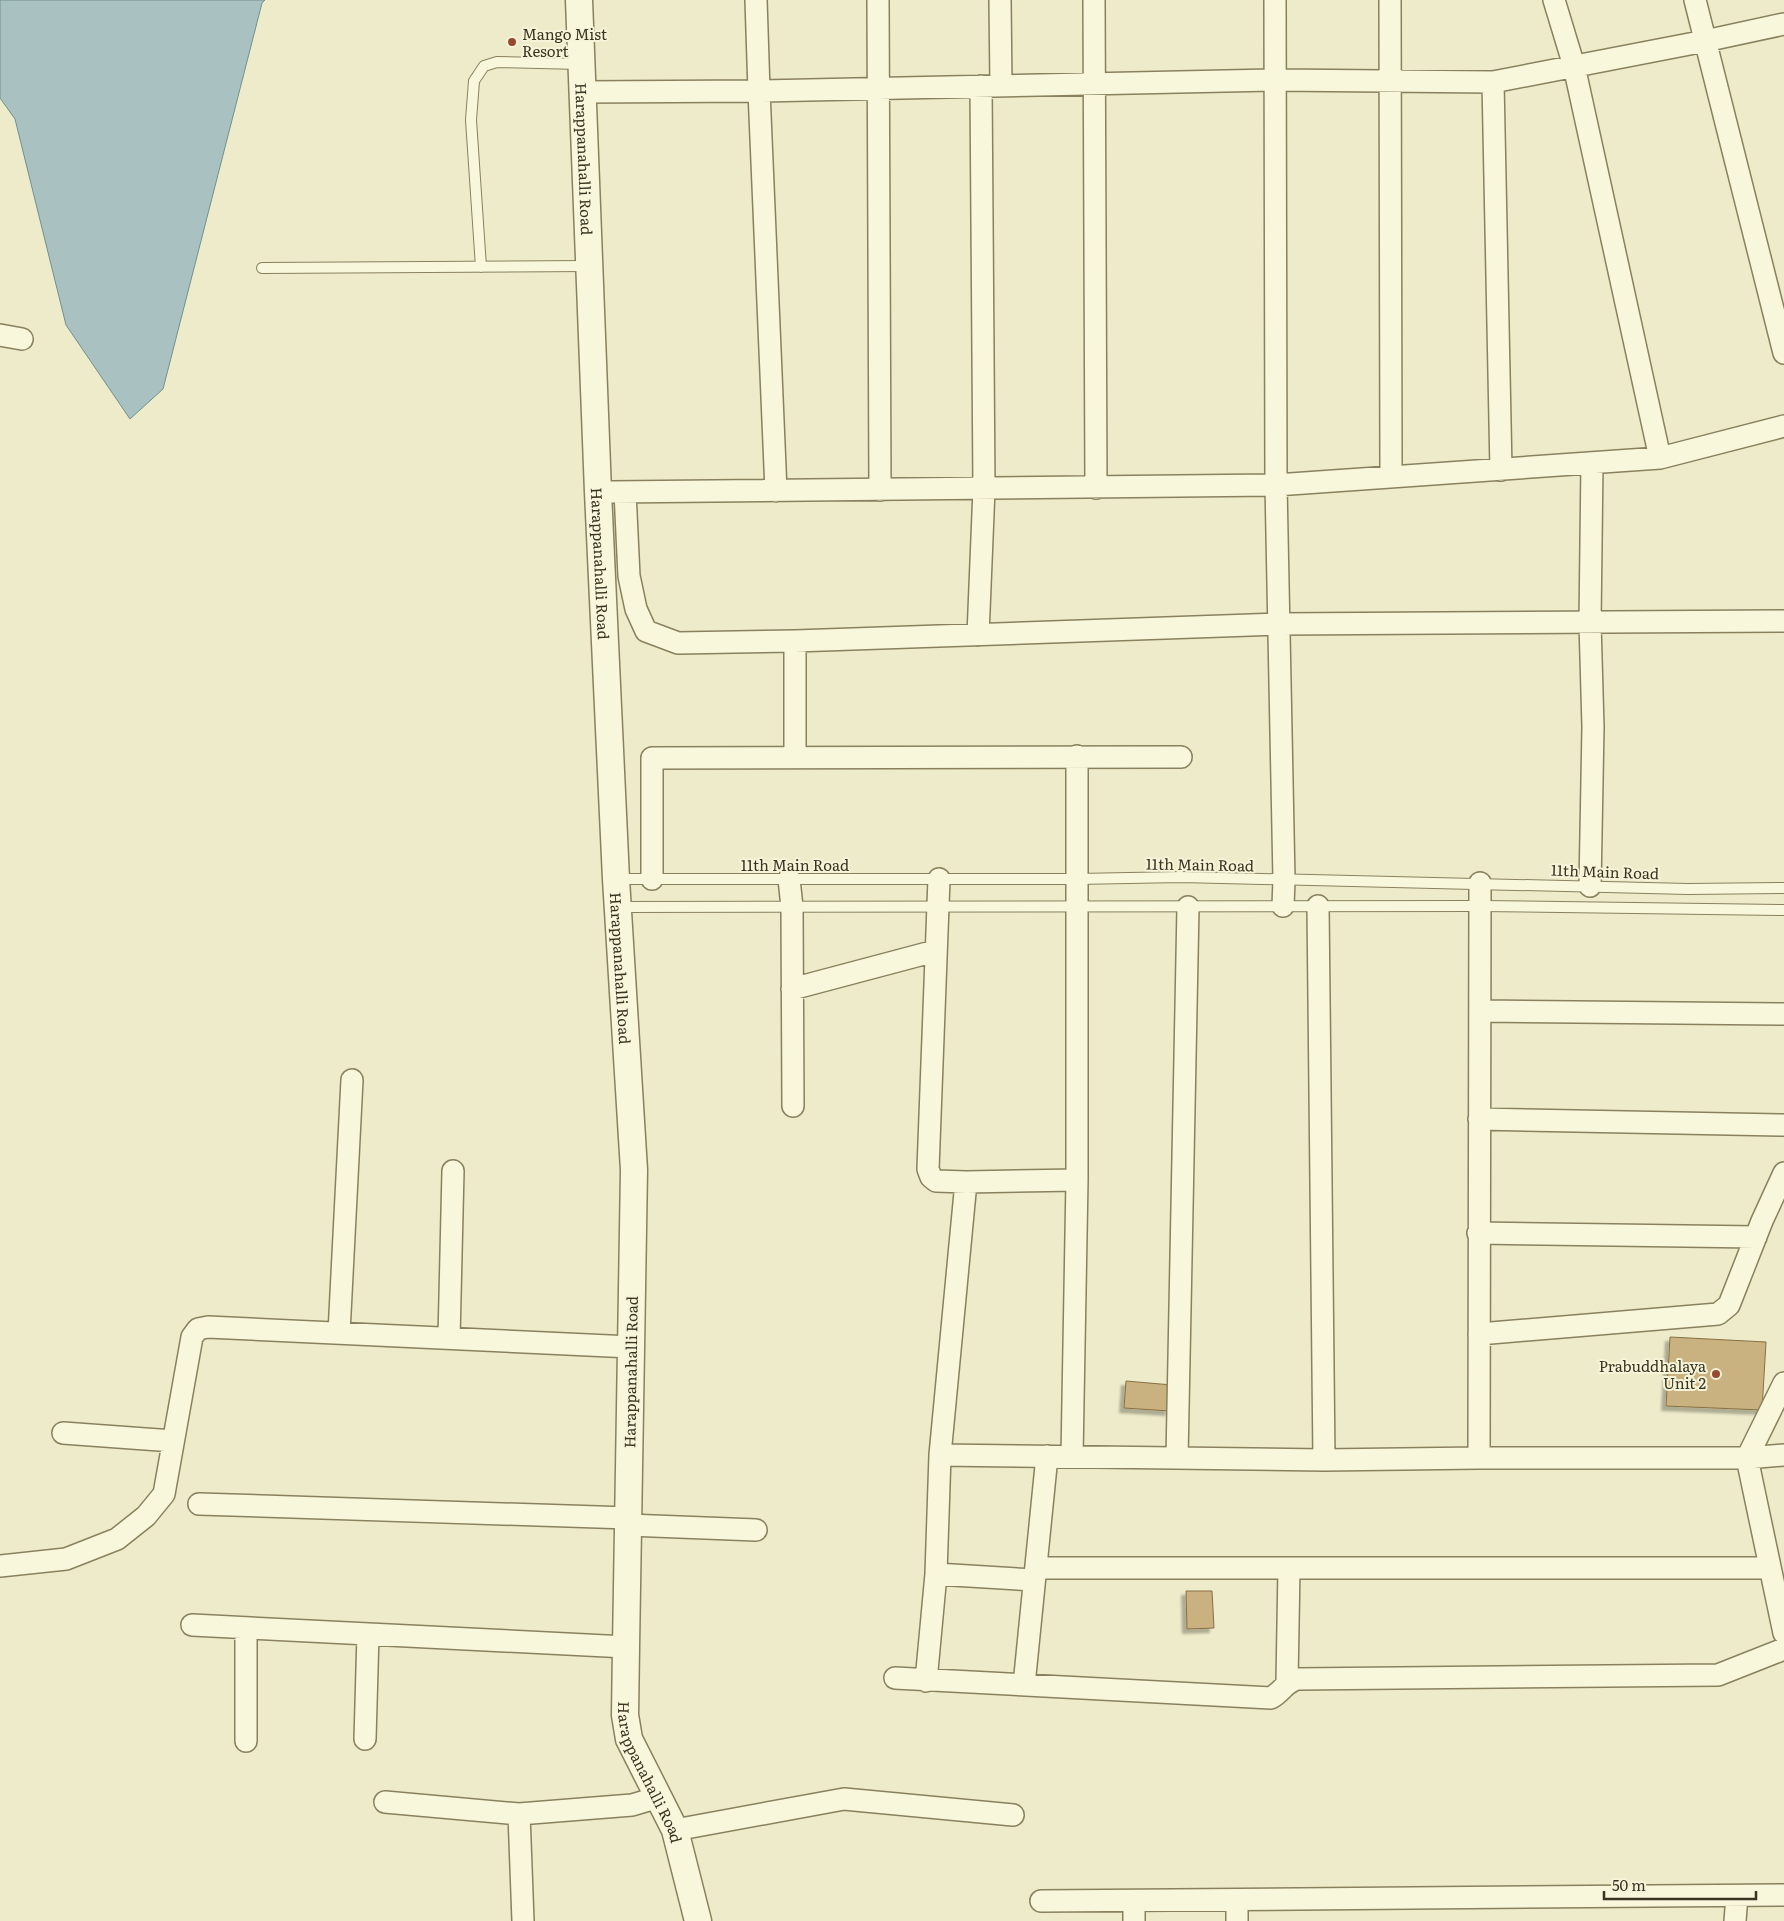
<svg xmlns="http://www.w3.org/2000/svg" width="1784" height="1921" font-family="Literata,serif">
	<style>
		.water { fill: #a9c2c1; stroke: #709090 }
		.building { fill: #cab180; stroke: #886f44; filter: url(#shadow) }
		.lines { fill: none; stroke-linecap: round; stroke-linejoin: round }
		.service-casing { stroke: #89805e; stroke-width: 12 }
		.minor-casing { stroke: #89805e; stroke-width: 24 }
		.tertiary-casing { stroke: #89805e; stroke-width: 29 }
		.service { stroke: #f8f7dc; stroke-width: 10 }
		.minor { stroke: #f8f7dc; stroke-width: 21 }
		.tertiary { stroke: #f8f7dc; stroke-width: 26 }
		.poi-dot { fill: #974830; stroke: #f5f4d8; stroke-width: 2 }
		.labels { text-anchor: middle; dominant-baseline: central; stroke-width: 4; stroke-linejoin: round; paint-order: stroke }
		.poi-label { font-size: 15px; fill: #3a3321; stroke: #f5f4d8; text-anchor: start }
		.street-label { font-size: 15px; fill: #3a3321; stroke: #f5f4d8 }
	</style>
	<defs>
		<filter id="shadow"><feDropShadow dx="-4.5" dy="4.5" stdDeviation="1" flood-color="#0004"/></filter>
	</defs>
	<rect width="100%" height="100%" fill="#edebc9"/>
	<path class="water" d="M0,0h265l-3,3 -99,386 -33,30 -64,-94 -51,-206 -15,-21z"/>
	<path class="building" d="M1670,1337l96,5 -4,68 -96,-4z
		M1126,1381l46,4 -2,26 -46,-3z
		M1186,1591h26l2,37 -27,1z"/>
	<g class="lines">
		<defs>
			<path id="service" d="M481,267l-10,-147 3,-39 10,-15 13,-4 84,2
				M262,268l326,-2
				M617,879h460l104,-2 507,12 96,-1
				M618,907l862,-1 304,4"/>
			<path id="minor" d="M756,0l3,91 517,-11 217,2 212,-41 79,-17
				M878,0l2,490
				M1000,0l1,86
				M1094,0l2,488
				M1275,0l1,485 8,395 -1,26
				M1390,0l1,477
				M1554,0l20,66 86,392
				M1695,0l89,353
				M1493,82l8,388
				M583,92l176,-1 17,400
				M0,335l22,4
				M611,492l665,-7 384,-27 124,-32
				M625,492l4,84 7,33 10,22 32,12 117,-2 484,-17 505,-3
				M978,635l6,-146 -3,-403
				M795,641v115
				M652,879v-121l529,-1
				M789,879l3,28 1,199
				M939,879l-11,290 3,8 5,4 30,1 111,-2
				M1590,886l3,-159 -3,-104 2,-160
				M1318,906l6,554
				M792,989l143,-38
				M1480,1011l304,3
				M1479,1119l305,6
				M1478,1233l278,4
				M339,1333l13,-253
				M1479,1334l239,-20 11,-9 33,-84 22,-48
				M449,1338l4,-167
				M1784,1383l-37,75 37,175
				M63,1433l110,8
				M940,1455l384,5 155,-2h268l37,-3
				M1072,1456l5,-276v-424
				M1177,1458l11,-551
				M1479,1458l1,-575
				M199,1504l429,14
				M628,1525l128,5
				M0,1566l66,-7 51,-20 29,-23 18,-22 28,-157 6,-8 10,-2 423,20
				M1036,1568h734
				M936,1574l98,6
				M192,1625l434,22
				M246,1628v113
				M895,1678l376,20c12,-7 13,-15 26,-19l421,-4 66,-26
				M926,1681l10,-107 4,-119 26,-273
				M1287,1682l2,-114
				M1024,1685l23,-229
				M365,1739l3,-105
				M385,1802l134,12 113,-9 27,-8
				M519,1814l4,107
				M675,1830l169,-31 169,16
				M1041,1901l743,-6
				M1134,1901v20
				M1237,1921v-21
				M1735,1921l2,-25"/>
			<g id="tertiary">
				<path id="s1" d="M579,0l19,492 18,387 18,291 -8,477 -1,68 4,24 46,91 23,91"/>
			</g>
		</defs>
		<use href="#service" class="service-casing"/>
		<use href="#minor" class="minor-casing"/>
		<use href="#tertiary" class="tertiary-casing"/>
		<use href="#service" class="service"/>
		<use href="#minor" class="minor"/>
		<use href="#tertiary" class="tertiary"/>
	</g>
	<g class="poi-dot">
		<circle cx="512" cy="42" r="5"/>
		<circle cx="1716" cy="1374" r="5"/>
	</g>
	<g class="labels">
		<g class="poi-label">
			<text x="522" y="33">Mango Mist<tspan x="522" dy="17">Resort</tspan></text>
			<text x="1706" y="1365" text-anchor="end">Prabuddhalaya<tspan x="1706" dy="17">Unit 2</tspan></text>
		</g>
		<g class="street-label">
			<text stroke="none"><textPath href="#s1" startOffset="159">Harappanahalli Road</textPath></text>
			<text stroke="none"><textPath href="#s1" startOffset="564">Harappanahalli Road</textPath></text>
			<text x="795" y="864">11th Main Road</text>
			<text transform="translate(1200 864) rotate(1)">11th Main Road</text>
			<text transform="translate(1605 871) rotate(2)">11th Main Road</text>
			<text stroke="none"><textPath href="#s1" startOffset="969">Harappanahalli Road</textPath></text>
			<text transform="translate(630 1372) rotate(-89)">Harappanahalli Road</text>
			<text stroke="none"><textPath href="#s1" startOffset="1779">Harappanahalli Road</textPath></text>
		</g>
	</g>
	<path d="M1604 1891v8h152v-8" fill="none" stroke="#3a3321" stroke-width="2.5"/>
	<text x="1612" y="1891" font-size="15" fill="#3a3321" stroke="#f5f4d8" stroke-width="4" paint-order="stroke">50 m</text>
</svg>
